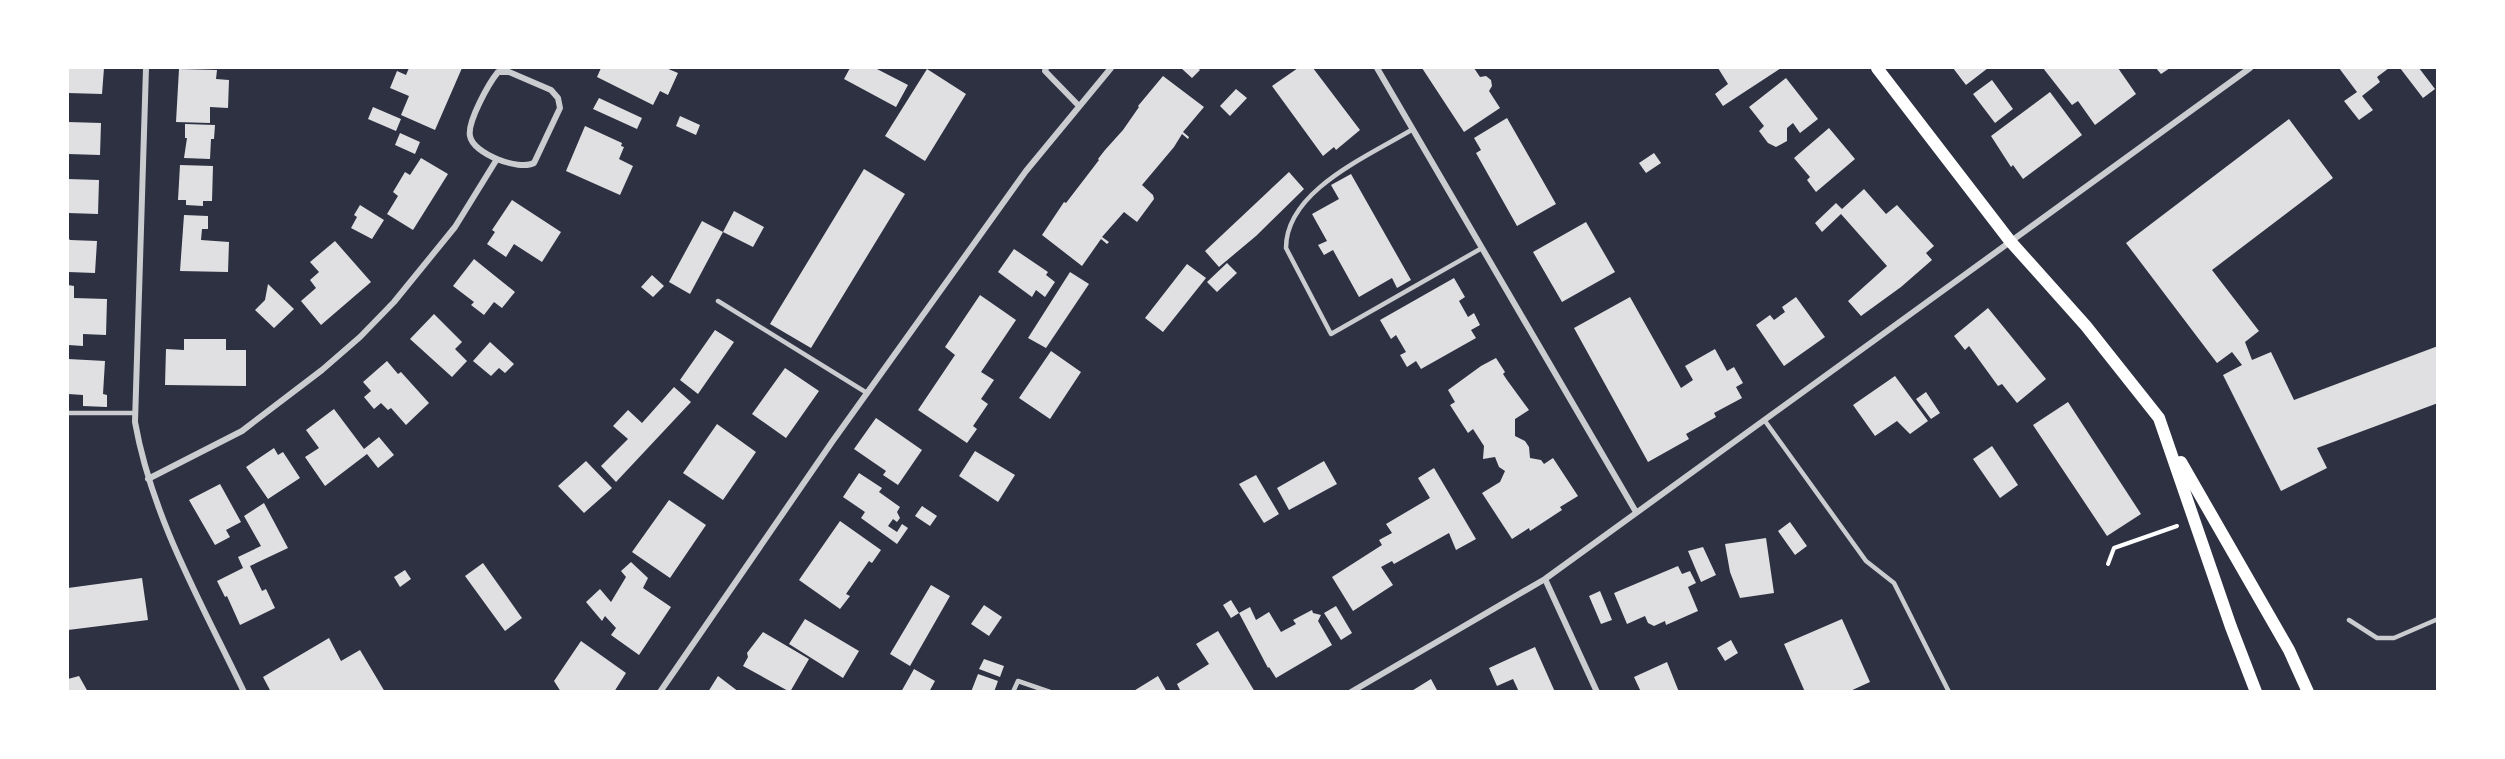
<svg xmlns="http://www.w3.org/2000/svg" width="2505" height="759" font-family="Karla,sans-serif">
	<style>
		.building { fill: #e0e0e3 }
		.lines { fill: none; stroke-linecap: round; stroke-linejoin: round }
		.path { stroke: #fff; stroke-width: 4 }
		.service { stroke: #caccd0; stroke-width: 4.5 }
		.minor { stroke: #caccd0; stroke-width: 6 }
		.secondary { stroke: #fff; stroke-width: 12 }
	</style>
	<rect width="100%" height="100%" fill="#2d3142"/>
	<path class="building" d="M68,68h36l-2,26 -34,-1z
		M409,68h53l-27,62 -34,-15 8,-19 -19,-8 7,-17 9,4z
		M601,68h65l12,5 -10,22 -8,-4 -7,14 -56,-28z
		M850,68h25l33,17 -12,22 -52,-28z
		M1181,68h17l2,2 -8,8z
		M1298,68h15l47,62 -24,20 -2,-3 -11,9 -51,-70z
		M1422,68h52l6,9 6,-1 5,4 1,6 -3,5 11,17 -36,24z
		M1718,68h63l-58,38 -8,-12 13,-10z
		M1953,68h35l-22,17z
		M2043,68h75l18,26 -41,31 -17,-24 -6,4z
		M2156,68h14l-9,6z
		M2339,68h50l-12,9 3,5 -18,14 11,14 -14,10 -15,-19 13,-9z
		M2400,68h19l16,21 -12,9z
		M179,69l38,1 -1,9 13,1 -1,28 -18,-1v16l-34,-1z
		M927,69l39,25 -41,67 -40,-25z
		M1163,76l41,31 -21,25 6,5 -1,2 -6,-5 -8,13 -32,38 11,10 1,4 -17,23 -13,-10 -22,25 7,5 -2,2 -6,-5 -19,27 -40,-31 22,-33 2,1 33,-43 -1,-1 7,-9 18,-20 16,-23 -1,-1z
		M1786,78l32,41 -18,14 -7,-10 -6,5v13l-11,6 -8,-4 -9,-12 5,-5 -15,-19z
		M1992,80l21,29 -18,14 -22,-29z
		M1236,89l11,9 -17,18 -10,-10z
		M2050,92l32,43 -59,44 -10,-14 -2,2 -20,-31z
		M599,98l43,20 -5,11 -44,-20z
		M373,107l28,12 -5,12 -28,-12z
		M680,116l20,9 -4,10 -20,-9z
		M1507,118l49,86 -39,22 -41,-73 5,-3 -7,-12z
		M2289,119l44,59 -121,92 47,61 -14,11 7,18 19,-8 23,48 144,-54v57l-121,45 10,20 -46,23 -58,-116 19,-10 -10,-13 -15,11 -91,-120z
		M68,122l33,1 -1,32 -32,-1z
		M185,124l30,1 -1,14h-3l-1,20 -26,-1 3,-20h-2z
		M585,126l37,17 -1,3 3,1 -5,12 14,7 -13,29 -54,-24z
		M1829,128l26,31 -39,33 -9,-12 3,-3 -16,-19z
		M400,133l20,9 -5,12 -20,-9z
		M1654,153l7,10 -15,10 -7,-10z
		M421,158l27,16 -35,56 -26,-16 11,-18 -5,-4 12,-20 5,3z
		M180,165l33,1 -1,35h-9v5l-17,-1v-5h-8z
		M864,169l41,25 -94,154 -41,-24z
		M1289,172l15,17 -48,47 -37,31 -14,-16z
		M1351,174l60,106 -14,8 -5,-10 -33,19 -26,-47 -9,5 -6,-10 9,-4 -15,-27 27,-15 -8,-14z
		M68,179l31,1 -1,34 -30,-1z
		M1864,189l22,25 11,-9 37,41 -8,7 6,7 -31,27 -40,29 -13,-15 39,-35 -46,-52 -19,18 -7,-9 21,-20 6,6z
		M512,200l49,32 -19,30 -28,-18 -8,13 -19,-13 8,-12 -3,-2z
		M360,205l24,15 -12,19 -21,-11 6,-11 -3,-2z
		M734,211l30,16 -11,20 -30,-15z
		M184,215l24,1v13h-6l-1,11 28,2 -1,30 -48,-1z
		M702,221l21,11 -33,62 -21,-12z
		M1586,222l29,50 -53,30 -29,-50z
		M68,238l2,2 27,1 -2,32 -27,-1z
		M335,241l36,41 -50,43 -20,-24 15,-13 -6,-8 9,-8 -9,-10z
		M1014,249l34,23 -2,3 9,7 -10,15 -9,-7 -4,7 -34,-25z
		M474,259l41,33 -13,16 -8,-6 -10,13 -13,-10 3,-3 -21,-16z
		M1227,263l10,10 -20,19 -10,-10z
		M1187,264l19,14 -43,54 -18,-14z
		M1070,272l19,12 -43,64 -18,-10z
		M652,275l12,11 -11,11 -12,-10z
		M1454,278l11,19 -6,4 9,16 6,-4 6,12 -9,5 5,8 -55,31 -5,-8 -9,6 -7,-12 6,-3 -10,-17 -5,4 -11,-19z
		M268,284l26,25 -20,19 -19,-18 10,-10z
		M68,285l6,1v12l33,1 -1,36 -23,-1v12l-15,-1z
		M980,295l36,25 -35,52 13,8 -13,19 7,5 -15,22 4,3 -10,14 -49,-33 37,-55 -10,-8z
		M1630,297l51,91 12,-8 -8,-14 30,-17 12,22 7,-4 9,16 -7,4 6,11 -28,15 2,4 -30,17 3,5 -41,23 -74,-134z
		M1796,297l29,40 -41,29 -28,-41 14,-10 4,5 11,-8 -3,-5z
		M1988,308l58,71 -29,24 -15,-19 -4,2 -29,-40 -4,4 -11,-14z
		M434,314l28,28 -7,7 12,12 -15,16 -42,-38z
		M715,330l19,12 -36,52 -18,-14z
		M184,339h42v11h20v36l-81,-1 1,-36 18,1z
		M490,342l24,22 -9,9 -6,-5 -8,8 -18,-15z
		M1051,351l30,21 -31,47 -31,-21z
		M1496,358l9,14 -2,2 4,6 22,30 -14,9v17l10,5 4,6 1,11 11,2 3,4 9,-6 25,38 -18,11 2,3 -32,21 -1,-3 -17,11 -30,-46 18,-11 5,-11 -6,-4 -4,-10 -12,2 1,-13 -11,-17 -5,4 -18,-28 5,-3 -7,-12 33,-24z
		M68,359l37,2 -2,33 4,1v12l-24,-1v-11l-15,-1z
		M387,361l11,13 3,-2 28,31 -23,22 -15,-17 -3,2 -7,-7 -7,6 -10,-12 7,-6 -8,-9z
		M785,368l34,23 -33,47 -34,-24z
		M1895,376l33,45 -18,13 -13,-13 -22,15 -22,-31z
		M674,387l17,15 -75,80 -15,-16 27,-27 -15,-13 15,-16 14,13z
		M1926,392l14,21 -9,6 -15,-20z
		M2068,402l73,112 -34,22 -74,-111z
		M334,409l30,40 15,-12 15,18 -16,13 -11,-14 -42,32 -20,-29 14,-9 -13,-18z
		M876,418l46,32 -24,35 -15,-10 3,-4 -32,-22z
		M717,424l39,28 -33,48 -40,-27z
		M1992,446l26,39 -18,13 -27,-39z
		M274,448l4,7 5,-3 17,26 -32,21 -22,-32z
		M975,451l40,24 -17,27 -39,-26z
		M586,461l26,27 -28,25 -26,-27z
		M1324,461l13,23 -48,26 -12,-22z
		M1434,468l42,71 -20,11 -7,-17 -55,31 -2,-3 -11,6 12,18 -40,26 -21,-34 50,-32 -3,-5 13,-7 -6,-9 44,-26 -12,-20z
		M859,473l23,15 -3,4 21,15 -3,5 3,6 -3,4 -4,-3 -5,7 9,6 5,-8 6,4 -11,16 -36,-26 4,-6 -22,-15z
		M1256,475l23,39 -15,9 -25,-39z
		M220,484l21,38 -15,8 4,7 -15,8 -26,-45z
		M669,500l37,25 -36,53 -38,-26z
		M264,503l24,45 -38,18 12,25 4,-2 9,19 -35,17 -13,-29 -2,1 -8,-16 26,-13 -5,-11 23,-11 -17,-30z
		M922,506l15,10 -7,10 -15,-10z
		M840,521l41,29 -9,13 -3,-2 -23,33 4,2 -10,13 -41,-29z
		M1790,522l17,24 -12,9 -17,-24z
		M1766,538l8,55 -34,5 -10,-26 -5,-28z
		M1703,547l13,28 -15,7 -13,-31z
		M631,562l17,16 -5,10 28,19 -32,48 -28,-20 5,-7 -11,-12 -3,5 -16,-19 14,-13 11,13 15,-25 -5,-6z
		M483,563l39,55 -17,13 -40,-55z
		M1678,566l4,8 8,-3 6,12 -8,4 10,24 -32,14 -1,-4 -11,5 -6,-3 -3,-7 -18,8 -13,-31z
		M405,570l6,9 -11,8 -6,-10z
		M142,578l6,42 -80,10v-42z
		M931,585l19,11 -40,70 -20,-12z
		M1600,591l12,29 -11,4 -12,-28z
		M1231,600l8,13 -8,5 -8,-13z
		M984,605l18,12 -13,19 -18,-12z
		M1336,606l16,27 -11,7 -17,-27z
		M1250,607l6,13 13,-8 12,20 15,-8 -3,-4 19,-10 1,3 8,2 -3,6 14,24 -56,33 -7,-11 -1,1 -29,-55z
		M805,619l54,32 -16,27 -54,-34z
		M1842,619l28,63 -22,10h-43l-21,-48z
		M1218,631l37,61h-74l-4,-8 32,-20 -13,-20z
		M763,632l46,27 -19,33 -47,-26 5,-9 -1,-4z
		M329,638l12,23 19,-11 25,42h-114l-8,-15z
		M1731,640l7,13 -13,8 -8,-13z
		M581,641l45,32 -12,19h-53l-7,-11z
		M1535,647l20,45h-36l-6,-13 -16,7 -8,-18z
		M984,659l20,7 -4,11 -21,-8z
		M1667,662l12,30h-38l-7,-15z
		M914,669l21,12 -6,11h-28z
		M978,674l20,7 -4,11h-23z
		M79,676l9,16h-20v-13z
		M718,676l21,16h-31z
		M1158,676l9,16h-35z
		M1431,679l7,13h-28z"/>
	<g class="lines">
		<path class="path" d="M2108,564l6,-16 63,-22"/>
		<path class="service" d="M1413,129c-44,27 -127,61 -127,119l45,86 151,-86
			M718,301l149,92
			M68,413h67
			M1765,421l101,140 28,22 55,109
			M2349,620l28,18h17l44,-19
			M1013,692l5,-11 32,11"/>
		<path class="minor" d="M146,68l-11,354c17,96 67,182 109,270
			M1046,68l-1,3 34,35
			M1377,68l259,444
			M498,72h11l42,18 7,8 2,10 -26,55c-15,8 -61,-9 -64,-27 -3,-14 19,-53 28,-64z
			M148,479l94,-48 80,-61 38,-33 34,-35 61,-75 42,-68
			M1545,579l52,113
			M660,692l172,-250 194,-271 85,-103
			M1351,692l194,-113 705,-511"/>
		<path class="secondary" d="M1877,68l133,173 76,85 73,92 72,209 25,65
			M2181,462l108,188 19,42"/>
	</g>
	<rect width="2505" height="759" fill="none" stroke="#ffffff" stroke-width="138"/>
</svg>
